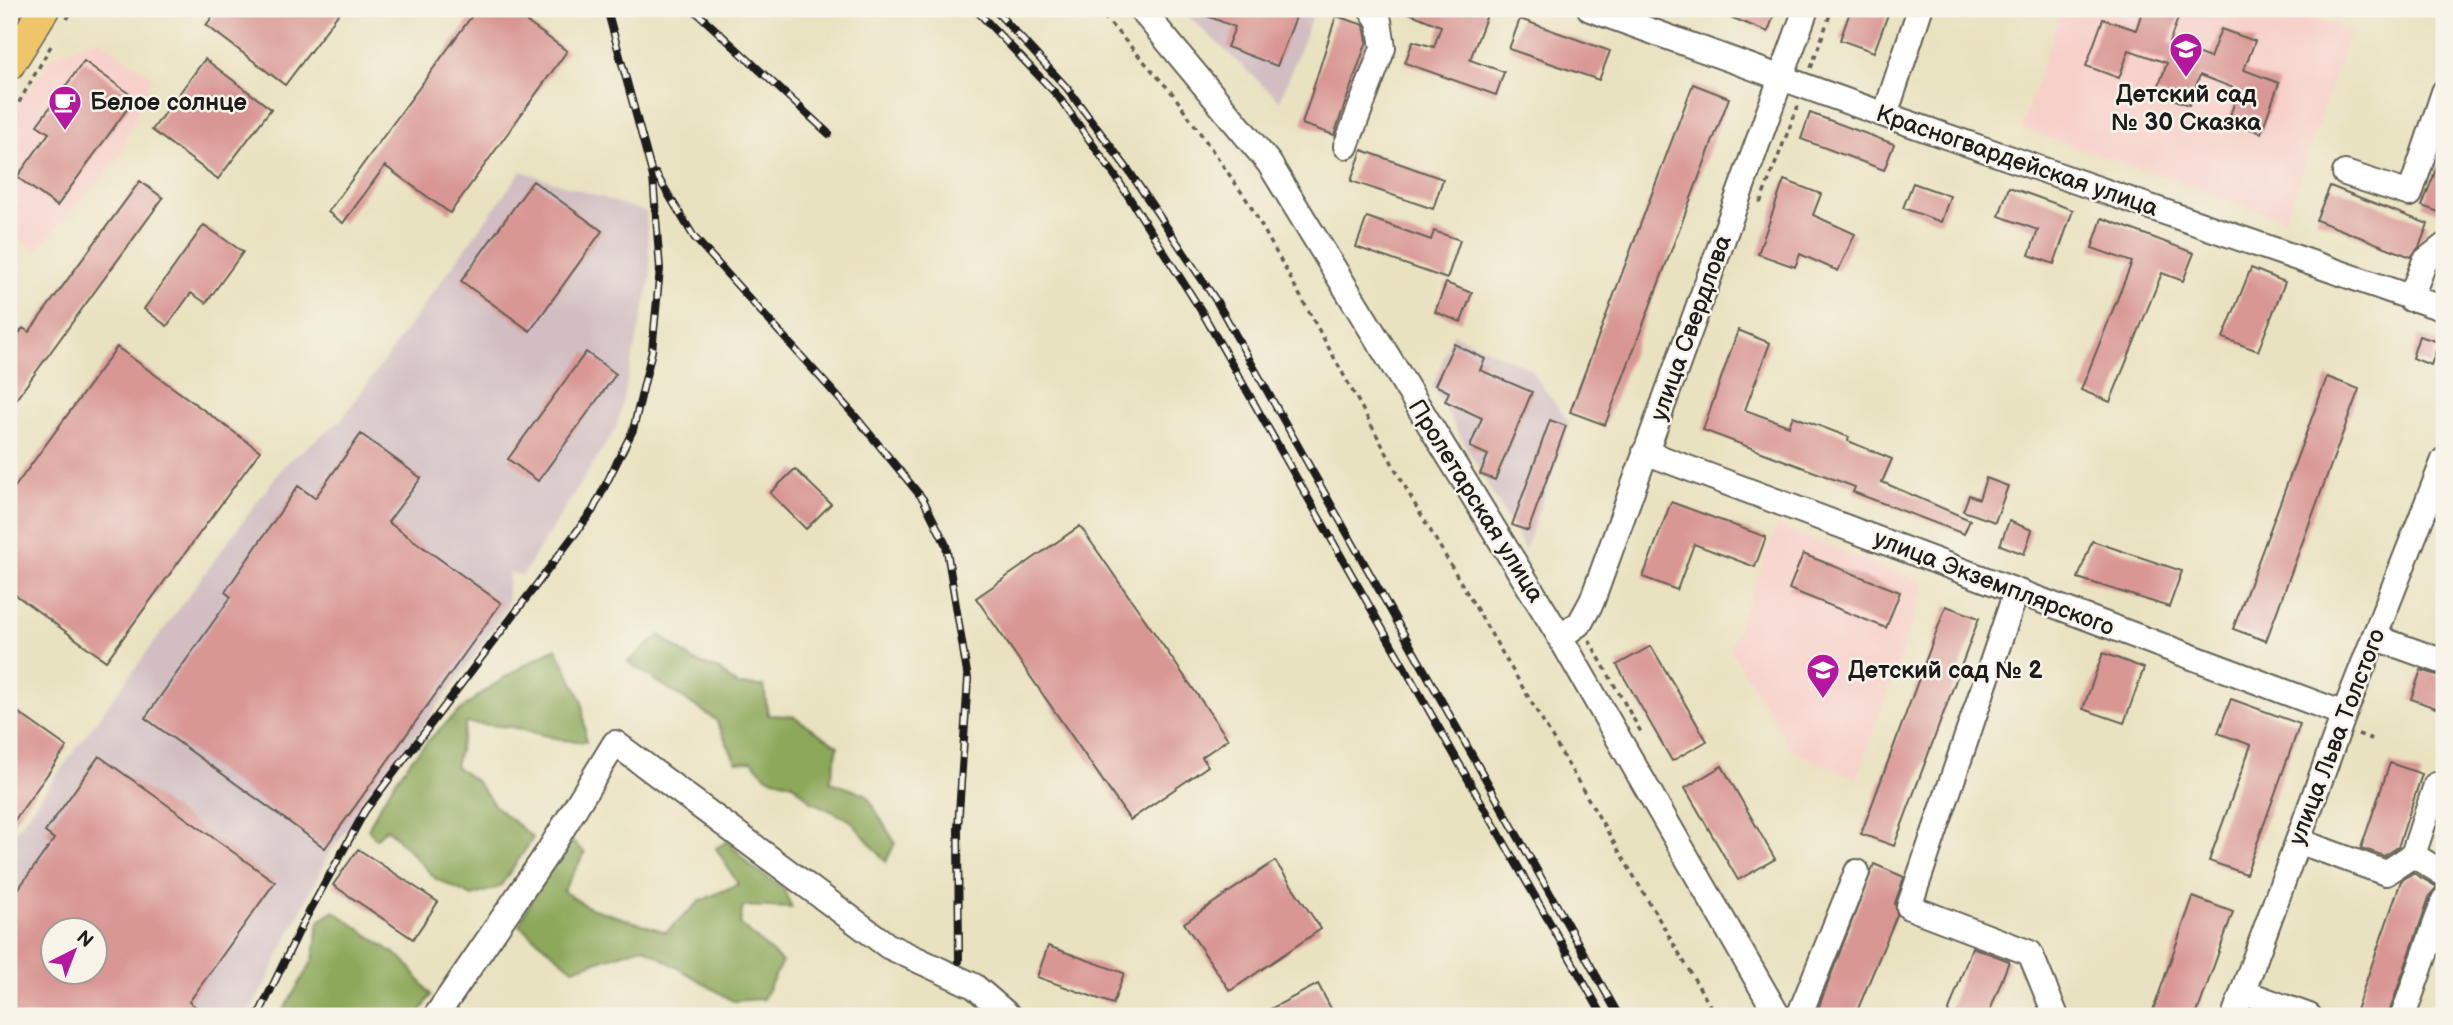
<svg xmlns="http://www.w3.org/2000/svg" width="2453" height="1025" font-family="'Balsamiq Sans',sans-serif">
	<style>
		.built { fill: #f7d0ca }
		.industrial { fill: #d2bec2; fill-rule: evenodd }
		.forest { fill: #8da85a; stroke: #54623b; stroke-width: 2 }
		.building { fill: #d99794; fill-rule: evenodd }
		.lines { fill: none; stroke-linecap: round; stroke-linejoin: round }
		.minor-casing { stroke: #646155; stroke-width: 28 }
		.major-casing { stroke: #646155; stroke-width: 33 }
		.path { stroke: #646155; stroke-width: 3.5; stroke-dasharray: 5 5; stroke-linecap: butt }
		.minor { stroke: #fff; stroke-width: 24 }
		.major { stroke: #eec569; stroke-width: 30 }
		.rail-casing { stroke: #1c1c1c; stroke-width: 8 }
		.rail { stroke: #f7f3e8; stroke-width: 5; stroke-dasharray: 16; stroke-linecap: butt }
		.labels { text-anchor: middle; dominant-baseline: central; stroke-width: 5; stroke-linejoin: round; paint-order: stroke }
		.poi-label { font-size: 24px; font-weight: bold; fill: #1c1c1c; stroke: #f7f3e8; text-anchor: start }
		.street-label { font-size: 24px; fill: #1c1c1c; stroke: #f7f3e8 }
	</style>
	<rect width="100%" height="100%" fill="#f7f3e8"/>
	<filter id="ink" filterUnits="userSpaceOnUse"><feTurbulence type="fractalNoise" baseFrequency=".0143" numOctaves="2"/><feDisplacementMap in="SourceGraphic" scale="14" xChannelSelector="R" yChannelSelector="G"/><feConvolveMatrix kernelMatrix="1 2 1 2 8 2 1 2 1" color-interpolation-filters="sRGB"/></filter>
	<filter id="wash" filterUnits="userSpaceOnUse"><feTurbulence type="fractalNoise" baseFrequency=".00686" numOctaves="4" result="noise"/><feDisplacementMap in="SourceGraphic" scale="28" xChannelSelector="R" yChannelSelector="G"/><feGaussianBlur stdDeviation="1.57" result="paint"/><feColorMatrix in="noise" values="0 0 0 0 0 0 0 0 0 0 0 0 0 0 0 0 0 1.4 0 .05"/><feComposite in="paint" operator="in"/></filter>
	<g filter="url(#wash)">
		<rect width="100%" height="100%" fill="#e9e2c0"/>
		<path class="built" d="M2062,9h224l64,22 -65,189 -264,-92z
			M98,39l54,37 -33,82 -83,93 -27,-18v-119l15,-24 5,2 22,-36z
			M1777,526l149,57 -69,196 -65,-28 -62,-103z"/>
		<path class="industrial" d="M1191,9h124l-35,92 -92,-85z
			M521,171l125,41 5,65 -34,149 -95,150 -13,-4 -2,35 -30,45 -149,203 -79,161h-240v-176l276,-376 56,-44zM52,930h42v42h-42z
			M1453,334l77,35 40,55 -45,126 -93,-164z"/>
		<path class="forest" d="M660,635l34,26 25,9 18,15 27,1 4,29 25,1 45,30 -8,36 36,12 29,49 -9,19 -36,-42 -38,-18 -19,-18 -26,-7 -15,-16 -16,1 -20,-42 -88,-58z
			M556,648l26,52 4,42 -23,-2 -52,-13 -45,-4 -11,43 22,16 18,24 38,32 -33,49 -28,9 -36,-17 -49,-51 -11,11 -8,-10c39,-84 108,-140 188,-181z
			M572,841l13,12 -22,38 25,16 78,25 34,-31 38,-17 -22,-36 12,-7 21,24 34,23 9,20 -49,-2 -3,18 42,38 -19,37 -30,2 -90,-54 -70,22 -54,-44 24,-49z
			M334,911l71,50 26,34 -13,21h-138l33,-56 6,-39z"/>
		<g id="blocks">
			<path class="building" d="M219,9h123l-57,76 -79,-60z
				M477,9h32l58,42 -117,162 -65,-47 -42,57 -15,-11z
				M1190,9h109l-22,57 -50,-19 8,-20z
				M1399,9h80l9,3 -18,48 34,12 -8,23 -91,-32 8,-22 21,6 7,-21z
				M1710,9h66l-8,23z
				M1851,9h39l-16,43 -34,-12z
				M2143,9h24l13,4 -11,30 41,15 11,-29 34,12 -11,29 35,13 -18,50 -33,-12 11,-31 -39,-15 -11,30 -33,-12 11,-30 -38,-13 -10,28 -33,-12 17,-47 33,11z
				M1336,16l28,9 3,16 -33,94 -32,-11z
				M1520,19l90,32 -11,29 -90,-31z
				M205,59l66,50 -53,70 -66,-49z
				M84,61l51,37 -78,108 -40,-29 32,-44 -12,-8z
				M1693,84l36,14 -124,327 -35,-13z
				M1810,113l84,31 -10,26 -83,-31z
				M1362,150l81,29 -10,30 -82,-28z
				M2443,151h1v63l-22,-8z
				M1784,180l37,14 -8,21 42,19 -17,37 -38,-17 -5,13 -37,-13z
				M140,181l23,17 -154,211v-62l14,-19 6,4z
				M533,181l69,50 -72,100 -69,-50z
				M1913,183l37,13 -9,26 -38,-14z
				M2330,186l98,38 -9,23 -8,10 -95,-37z
				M2009,187l64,23 -19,54 -25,-9 9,-25 -39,-14z
				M1367,217l64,23 3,-9 26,9 -13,39 -91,-32z
				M2102,218l92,35 -11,28 -21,-8 -52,129 -29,-12 51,-128 -40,-14z
				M204,225l39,27 -37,51 -15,-10 -24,33 -23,-17z
				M2251,268l34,14 -27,69 -35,-13z
				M1446,283l26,10 -11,29 -26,-10z
				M1738,330l32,13 -25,67 44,16 4,-10 56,21 -1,4 44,18 -10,23 88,38 -6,14 -111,-42 2,-5 -152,-57z
				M2419,336l20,6 -8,23 -19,-7z
				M1454,344l31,15 -5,11 52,22 -37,88 -15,-6 8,-19 -18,-8 12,-29 -37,-17 4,-9 -14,-7z
				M117,347l143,104 -154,210 -97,-71v-95z
				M586,352l30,22 -78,107 -30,-22z
				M2327,377l32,12 -93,252 -33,-12z
				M1550,420l16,6 -38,105 -16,-6z
				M361,434l60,44 -33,44 113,81 -176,245 -180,-130 86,-121 -6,-5 73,-106 17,12z
				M795,469l36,35 -25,25 -36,-36z
				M1986,478l22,8 -13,36 -32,-11 6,-16 10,4z
				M1671,502l95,35 -11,30 -61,-23 -17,46 -34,-13z
				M2009,521l23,9 -8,24 -24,-9z
				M1080,526l148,213 -26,18 6,9 -78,54 -154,-222z
				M2092,541l90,30 -13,36 -91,-29z
				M1803,554l97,38 -14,36 -97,-39z
				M1946,606l33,12 -85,228 -33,-12z
				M1651,646l56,95 -35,20 -55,-96z
				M2103,653l41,15 -20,55 -41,-14z
				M2421,670l23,7v34l-33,-12z
				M2231,699l69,25 -54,150 -37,-13 42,-116 -33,-12z
				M9,706l58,41 -58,81z
				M99,756l176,126 -86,120 20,14h-200v-114l45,-63 -9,-7zM52,930h42v42h-42z
				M2390,763l32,11 -24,73 -14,9 -23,-8z
				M1722,766l53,93 -37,21 -53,-92z
				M358,849l80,53 -25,37 -80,-54z
				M1275,861l46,68 -91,62 -46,-68z
				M1874,864l30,13 -9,26 2,12 -42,101h-34l-5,-2z
				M2413,873l24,14 -7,8 -42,121h-34l47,-135z
				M2193,897l40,15 -37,104h-45z
				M1048,946l76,27 -11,31 -76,-27z
				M1972,947l37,14 -21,55h-41z
				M1318,984l17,32h-78z"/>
		</g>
	</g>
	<g filter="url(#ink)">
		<use href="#blocks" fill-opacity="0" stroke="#646155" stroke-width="2"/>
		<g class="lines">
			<defs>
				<path id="minor" d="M1141,9l128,154 291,474 218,379
					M1590,9l295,106 559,194
					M1885,115l35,-106
					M1346,146l37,-98 -4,-27 -8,-12
					M2345,173l65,21 34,-102
					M2410,299l15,-38 19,-15
					M1645,452l699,262
					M2016,592l-107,315 121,46 26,63
					M1560,637l20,-14 12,-22 214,-592
					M2374,637l70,25
					M2298,841l88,32 27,-18 23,-70
					M2413,855l31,19
					M2243,992l66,24
					M436,1016l111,-162 68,-111 273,203 86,40 35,30
					M1799,1016l58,-144
					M2234,1016l110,-302 100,-254
					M2403,1016l41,-116"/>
				<path id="major" d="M9,65l35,-56"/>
			</defs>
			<use href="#minor" class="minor-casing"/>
			<use href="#major" class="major-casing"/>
			<path class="path" d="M1097,9l76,85 76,109 164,298 303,515
				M9,15l4,-6
				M67,19l6,-10
				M1811,68l21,-59
				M9,120l43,-76
				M1760,203l38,-97
				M1589,640l53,94
				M2358,734l17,6"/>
			<use href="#minor" class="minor"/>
			<use href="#major" class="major"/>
			<defs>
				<path id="rail" d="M693,9l136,125
					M975,9l83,87 60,84 84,132 401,704
					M994,9l73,79 62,83 88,131 402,714
					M656,174l38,63 161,179 68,83 23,46 22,134 -10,149 1,133
					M258,1016l45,-93 62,-112 228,-301 40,-80 19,-79 8,-82 -7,-92 -46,-168"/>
			</defs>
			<use href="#rail" class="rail-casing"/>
			<use href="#rail" class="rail"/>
		</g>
	</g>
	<defs>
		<symbol id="school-pin" viewBox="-11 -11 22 30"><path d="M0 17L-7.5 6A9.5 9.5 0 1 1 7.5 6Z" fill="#b5179e" stroke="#f7f3e8"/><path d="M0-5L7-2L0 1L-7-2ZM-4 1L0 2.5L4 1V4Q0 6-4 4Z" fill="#fff"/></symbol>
		<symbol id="cafe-pin" viewBox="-11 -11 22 30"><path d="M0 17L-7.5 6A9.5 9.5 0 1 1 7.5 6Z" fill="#b5179e" stroke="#f7f3e8"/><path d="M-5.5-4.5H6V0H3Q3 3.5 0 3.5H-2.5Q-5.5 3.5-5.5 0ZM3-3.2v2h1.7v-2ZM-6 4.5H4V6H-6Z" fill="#fff"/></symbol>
	</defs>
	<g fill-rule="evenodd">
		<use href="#school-pin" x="2167" y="30" width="38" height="52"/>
		<use href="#cafe-pin" x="46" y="83" width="38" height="52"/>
		<use href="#school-pin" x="1804" y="651" width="38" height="52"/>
	</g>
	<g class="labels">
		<g class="poi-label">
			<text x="2186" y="94" text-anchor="middle">Детский сад<tspan x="2186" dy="28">№ 30 Сказка</tspan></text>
			<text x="90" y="102">Белое солнце</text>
			<text x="1848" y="670">Детский сад № 2</text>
		</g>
		<g class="street-label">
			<text transform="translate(2017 161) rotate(19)">Красногвардейская улица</text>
			<text transform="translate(1691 328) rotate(-70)">улица Свердлова</text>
			<text transform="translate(1476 501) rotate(58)">Пролетарская улица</text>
			<text transform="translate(1994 583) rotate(21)">улица Экземплярского</text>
			<text transform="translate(2337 737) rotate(-69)">улица Льва Толстого</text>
		</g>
	</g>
	<rect width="2453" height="1025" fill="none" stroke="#f7f3e8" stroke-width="35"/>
	<g transform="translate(74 951) rotate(42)"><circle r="33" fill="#f7f3e8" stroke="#9f9d96" stroke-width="2"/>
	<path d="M0-5L12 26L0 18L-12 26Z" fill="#b5179e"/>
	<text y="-10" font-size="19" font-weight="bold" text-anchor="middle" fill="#1c1c1c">N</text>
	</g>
</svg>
